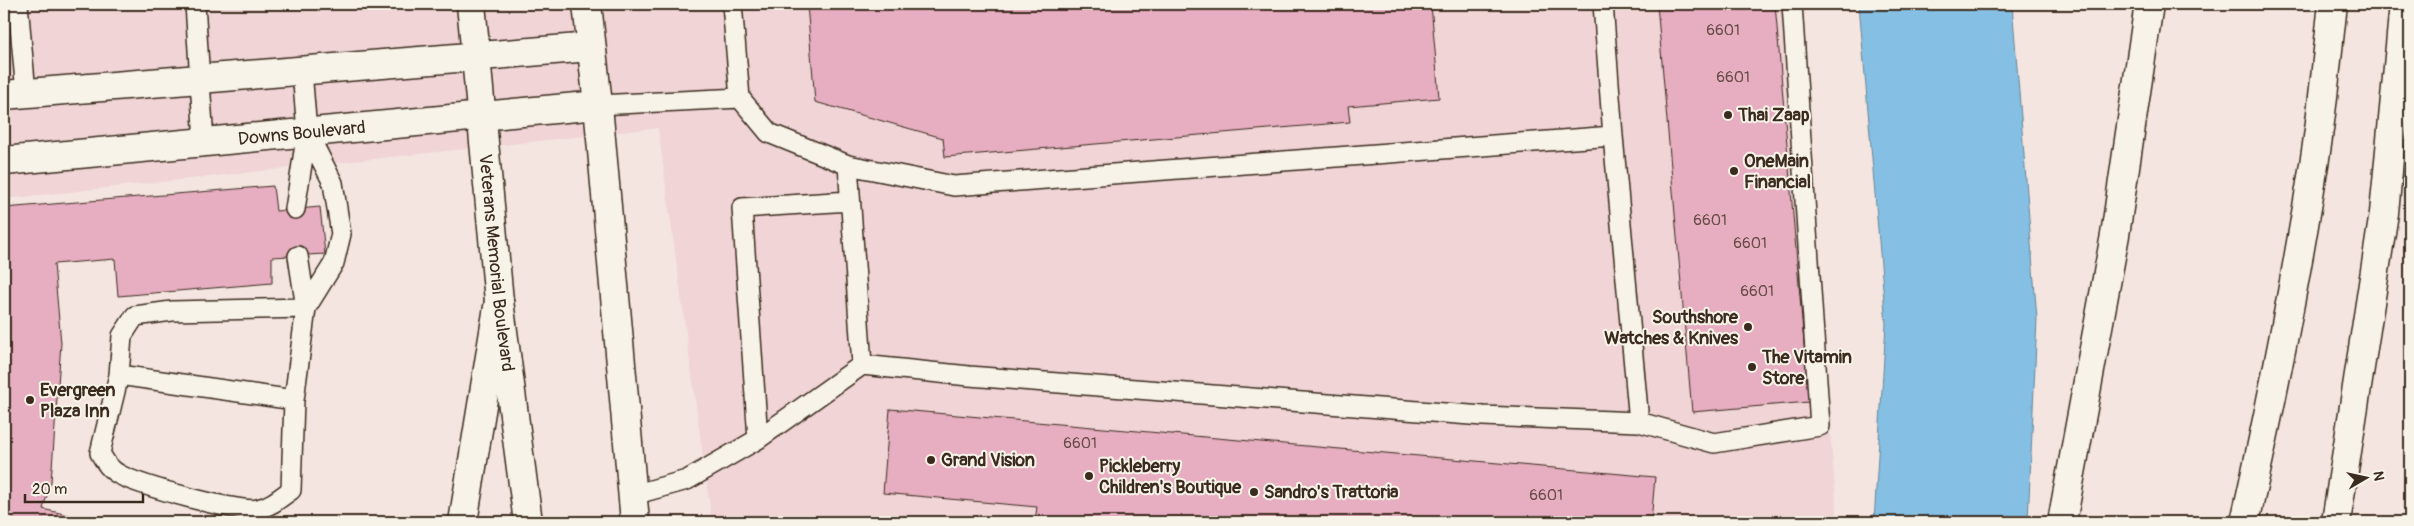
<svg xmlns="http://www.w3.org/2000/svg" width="2414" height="526" font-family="Pangolin,sans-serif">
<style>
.built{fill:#f0d4d6}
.water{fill:#85c0e4;stroke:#678495}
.building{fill:#e6aec0;stroke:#3b2a1e}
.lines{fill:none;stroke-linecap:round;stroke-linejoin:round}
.lane-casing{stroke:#3b2a1e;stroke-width:22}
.secondary-casing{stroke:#3b2a1e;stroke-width:31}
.primary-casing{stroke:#3b2a1e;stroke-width:31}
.highway-casing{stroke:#3b2a1e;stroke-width:31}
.lane{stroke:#f7f3e8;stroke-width:19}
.secondary{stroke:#f7f3e8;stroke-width:28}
.primary{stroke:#f7f3e8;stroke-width:28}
.highway{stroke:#f7f3e8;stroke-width:28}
.poi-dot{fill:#3b2a1e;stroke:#f7f3e8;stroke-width:2}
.labels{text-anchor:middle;stroke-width:4;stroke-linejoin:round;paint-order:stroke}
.number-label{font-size:15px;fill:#664b46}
.poi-label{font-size:18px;font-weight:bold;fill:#3b2a1e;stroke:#f7f3e8;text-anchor:start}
.street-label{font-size:18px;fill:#3b2a1e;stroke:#f7f3e8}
</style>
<rect width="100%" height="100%" fill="#f4e5e0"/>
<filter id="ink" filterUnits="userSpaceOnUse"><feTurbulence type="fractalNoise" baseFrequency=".02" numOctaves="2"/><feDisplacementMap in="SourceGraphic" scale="10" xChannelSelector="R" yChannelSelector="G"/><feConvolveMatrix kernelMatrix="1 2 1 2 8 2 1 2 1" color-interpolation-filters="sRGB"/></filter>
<g filter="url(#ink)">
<path class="built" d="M 4,4 L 1792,4 L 1838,522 L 712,522 L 658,128 L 4,199 Z"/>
<path class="water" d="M 1859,4 L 2012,4 L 2037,319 L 2028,522 L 1874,522 L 1886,324 Z"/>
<path class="building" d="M 807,4 L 1431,4 L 1439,98 L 1348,106 L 1350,122 L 945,157 L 943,138 L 815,102 Z
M 1657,4 L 1775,4 L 1809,402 L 1692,412 Z
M 273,186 L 276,211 L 320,207 L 325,254 L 272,257 L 272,283 L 118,296 L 115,259 L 54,264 L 61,343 L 51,482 L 43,509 L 97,522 L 4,522 L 4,208 Z
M 890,409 L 1655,477 L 1651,522 L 1035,522 L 1037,507 L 883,493 Z"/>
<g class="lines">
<defs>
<path id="lane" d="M 18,4 L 26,93
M 195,4 L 204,142
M 732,4 L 740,98 L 769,133 L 848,165 L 862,365 L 969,376 L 1483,416 L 1639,422 L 1714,443 L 1820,426 L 1792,4
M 1603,4 L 1613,136
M 598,105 L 740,98
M 848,165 L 954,186 L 1613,136 L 1639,422
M 295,209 L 307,132 L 302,71
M 306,308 L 334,263 L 341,234 L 333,183 L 307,132
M 119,375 L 122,336 L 135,316 L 172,311 L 306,308
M 294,400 L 119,375 L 100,453 C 105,462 110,470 120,475 C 140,485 239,514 258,509 C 271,506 280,498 291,490 L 294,400 L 306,308 L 298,256
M 758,439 L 742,208 L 850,201
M 633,495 L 687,480 L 758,439 L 862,365"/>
<g id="secondary">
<path d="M 4,95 L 591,47"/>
<path id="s1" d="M 4,161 L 598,105"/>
</g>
<g id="primary">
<path id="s2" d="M 471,4 L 499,301 L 528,522"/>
<path d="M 587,4 L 598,105 L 635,522"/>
</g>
<path id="highway" d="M 463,522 L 499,301
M 2062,522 L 2115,235 L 2149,4
M 2245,522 C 2272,401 2296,280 2315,158 C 2323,107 2327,55 2333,4
M 2336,522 L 2384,213 L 2404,4"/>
</defs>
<use href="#lane" class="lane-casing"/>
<use href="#secondary" class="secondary-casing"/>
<use href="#primary" class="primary-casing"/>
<use href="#highway" class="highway-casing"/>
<use href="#lane" class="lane"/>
<use href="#secondary" class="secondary"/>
<use href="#primary" class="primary"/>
<use href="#highway" class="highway"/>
</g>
</g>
<g class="poi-dot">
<circle cx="1728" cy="115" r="5"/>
<circle cx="1734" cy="171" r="5"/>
<circle cx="1748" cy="327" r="5"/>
<circle cx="1752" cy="367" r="5"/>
<circle cx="30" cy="400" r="5"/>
<circle cx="931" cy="460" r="5"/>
<circle cx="1089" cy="476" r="5"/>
<circle cx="1254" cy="492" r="5"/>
</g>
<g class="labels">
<g class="number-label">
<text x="1723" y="35">6601</text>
<text x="1733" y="82">6601</text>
<text x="1710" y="225">6601</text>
<text x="1750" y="248">6601</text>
<text x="1757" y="296">6601</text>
<text x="1080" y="448">6601</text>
<text x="1546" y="500">6601</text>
</g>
<g class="poi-label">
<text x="1738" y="121">Thai Zaap</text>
<text x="1744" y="167">OneMain<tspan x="1744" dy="21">Financial</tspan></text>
<text x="1738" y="323" text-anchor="end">Southshore<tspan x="1738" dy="21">Watches &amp; Knives</tspan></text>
<text x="1762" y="363">The Vitamin<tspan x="1762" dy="21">Store</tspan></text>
<text x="40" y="396">Evergreen<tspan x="40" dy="21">Plaza Inn</tspan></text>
<text x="941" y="466">Grand Vision</text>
<text x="1099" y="472">Pickleberry<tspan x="1099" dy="21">Children's Boutique</tspan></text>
<text x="1264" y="498">Sandro's Trattoria</text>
</g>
<g class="street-label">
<text dy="6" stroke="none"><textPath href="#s1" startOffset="299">Downs Boulevard</textPath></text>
<text dy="6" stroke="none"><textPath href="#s2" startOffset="260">Veterans Memorial Boulevard</textPath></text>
</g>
</g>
<rect width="2414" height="526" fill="none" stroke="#f7f3e8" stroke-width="20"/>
<rect x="10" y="10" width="2394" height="506" fill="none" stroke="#3b2a1e" stroke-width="2" filter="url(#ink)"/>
<g transform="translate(2366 478) rotate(81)" stroke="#f7f3e8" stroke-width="4" paint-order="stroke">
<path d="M0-4L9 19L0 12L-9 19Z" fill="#3b2a1e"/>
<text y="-8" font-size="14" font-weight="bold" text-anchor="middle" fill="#3b2a1e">N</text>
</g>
<path d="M25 494v8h118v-8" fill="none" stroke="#3b2a1e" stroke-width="2.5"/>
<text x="32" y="494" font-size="15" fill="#3b2a1e" stroke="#f7f3e8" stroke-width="4" paint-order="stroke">20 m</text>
</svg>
